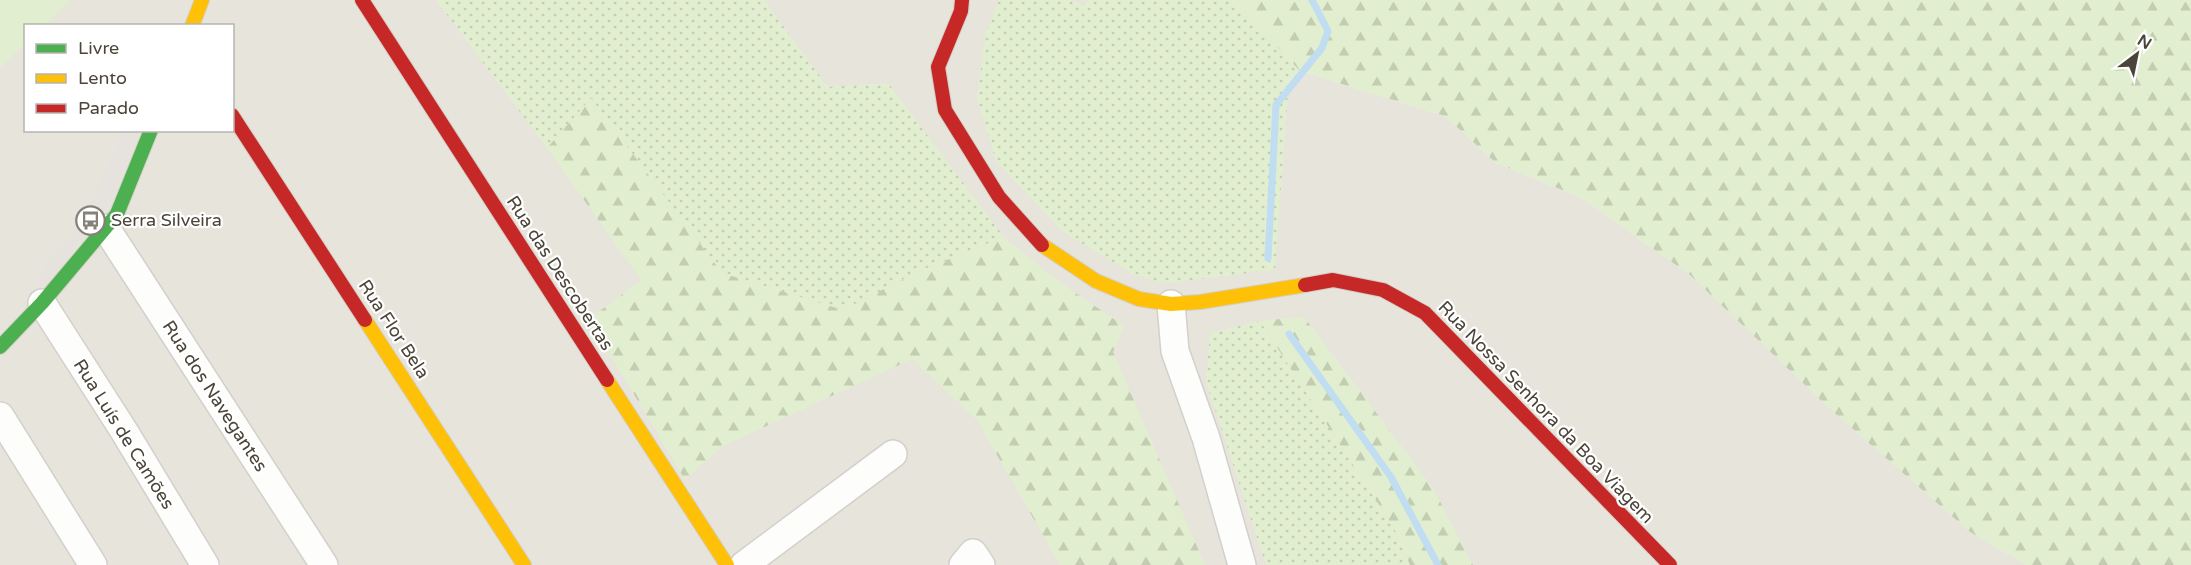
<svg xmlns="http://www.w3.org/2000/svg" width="2191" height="565" font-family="'Varela Round',sans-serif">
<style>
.residential{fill:#e7e4dc;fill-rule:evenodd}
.grass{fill:url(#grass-dots)}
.forest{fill:url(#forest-firs)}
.pitch{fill:#e1eecf}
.parking{fill:#e6e3df}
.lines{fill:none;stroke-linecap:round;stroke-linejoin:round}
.stream{stroke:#c0ddf1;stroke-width:7}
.street-casing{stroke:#d2d0cb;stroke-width:30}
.fast-casing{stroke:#d3cfc5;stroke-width:16}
.slow-casing{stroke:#d3cfc5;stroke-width:16}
.jam-casing{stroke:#d3cfc5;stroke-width:16}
.street{stroke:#fdfdfc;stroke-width:27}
.fast{stroke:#4caf50;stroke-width:14}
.slow{stroke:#ffc107;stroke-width:14}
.jam{stroke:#c62828;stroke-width:14}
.labels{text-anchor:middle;stroke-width:4.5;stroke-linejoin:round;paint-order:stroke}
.poi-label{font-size:18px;fill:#4b4439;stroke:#fff;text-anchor:start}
.street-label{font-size:18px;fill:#4b4439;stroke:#fff}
</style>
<defs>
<pattern id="grass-dots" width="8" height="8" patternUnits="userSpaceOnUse" patternTransform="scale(1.5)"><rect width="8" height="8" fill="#e1eecf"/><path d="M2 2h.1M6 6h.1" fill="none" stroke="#c3cdb2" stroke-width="1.8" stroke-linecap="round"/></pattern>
<pattern id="forest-firs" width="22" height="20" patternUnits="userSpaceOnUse" patternTransform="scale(1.5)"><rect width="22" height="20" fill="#e1eecf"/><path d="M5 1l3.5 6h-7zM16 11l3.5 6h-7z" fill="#c3cdb2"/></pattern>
</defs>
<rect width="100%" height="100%" fill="#f4f2ee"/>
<path class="residential" d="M 0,0 L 1233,0 L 1300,71 L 1445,116 L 1496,163 L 1582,198 L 1690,275 L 1970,532 L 2027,565 L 0,565 ZM 26,26 L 232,26 L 232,130 L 26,130 Z"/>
<path class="grass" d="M 436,0 L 764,0 L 828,87 L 888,83 L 1004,237 L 917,272 L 843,310 L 722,273 L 591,99 L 547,148 Z
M 999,0 L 1069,0 L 1083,4 L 1090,0 L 1233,0 L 1300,71 L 1288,90 L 1275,270 L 1165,283 L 1136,276 L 1062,231 L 996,161 L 977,99 L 986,32 Z
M 1260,321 L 1394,528 L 1410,565 L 1266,565 L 1206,382 L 1210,333 Z"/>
<path class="forest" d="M 1233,0 L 2191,0 L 2191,565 L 2027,565 L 1970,532 L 1828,407 L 1690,275 L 1582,198 L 1496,163 L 1445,116 L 1300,71 Z
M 591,98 L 722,273 L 843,310 L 917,272 L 1004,237 L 1058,281 L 1124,326 L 1113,352 L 1205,565 L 1060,565 L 977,420 L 912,359 L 721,447 L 685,480 L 589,319 L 641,280 L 547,148 Z
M 1304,317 L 1433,488 L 1473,565 L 1410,565 L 1394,528 L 1260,321 Z"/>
<path class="pitch" d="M 0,0 L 71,0 L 45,25 L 26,26 L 25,44 L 0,68 Z"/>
<path class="parking" d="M 122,131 L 140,131 L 116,194 L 43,289 L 35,280 L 86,217 Z"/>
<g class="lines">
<path class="stream" d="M 1268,258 L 1276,105 L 1322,48 L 1328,31 L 1312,0
M 1289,334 L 1391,477 L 1438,565"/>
<defs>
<path id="street" d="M 106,228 L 324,565
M 42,303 L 124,431 L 205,565
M 1171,304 L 1175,351 L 1206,438 L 1242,565
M 0,416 L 93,565
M 744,565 L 893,454
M 963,565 L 973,553 L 981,565"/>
<path id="fast" d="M 0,347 L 42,303 L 117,214 L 151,130"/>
<path id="slow" d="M 192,26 L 202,0
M 1042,245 L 1096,281 L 1139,299 L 1171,304 L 1200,302 L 1305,285
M 365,320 L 524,565
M 607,380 L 727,565"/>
<path id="jam" d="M 362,0 L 607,380
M 962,0 L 961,11 L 938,67 L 945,110 L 999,197 L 1042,245
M 232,115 L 365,320
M 1305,285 L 1333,280 L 1383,290 L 1425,313 L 1670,565"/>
</defs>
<use href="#street" class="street-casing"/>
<use href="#fast" class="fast-casing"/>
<use href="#slow" class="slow-casing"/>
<use href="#jam" class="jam-casing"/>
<use href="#street" class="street"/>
<use href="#fast" class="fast"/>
<use href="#slow" class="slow"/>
<use href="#jam" class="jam"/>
</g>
<defs>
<symbol id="bus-ring" viewBox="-11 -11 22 22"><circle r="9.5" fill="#fff" stroke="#868178" stroke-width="1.5"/><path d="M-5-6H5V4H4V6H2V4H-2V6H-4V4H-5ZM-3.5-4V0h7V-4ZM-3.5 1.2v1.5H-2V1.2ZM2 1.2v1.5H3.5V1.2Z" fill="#868178"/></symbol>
</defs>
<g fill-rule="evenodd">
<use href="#bus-ring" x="74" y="204" width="33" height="33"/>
</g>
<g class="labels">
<g class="poi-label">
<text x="111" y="226">Serra Silveira</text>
</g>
<g class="street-label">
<text transform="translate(560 273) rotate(57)" y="6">Rua das Descobertas</text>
<text transform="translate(394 329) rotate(57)" y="6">Rua Flor Bela</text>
<text transform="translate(215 396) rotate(57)" y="6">Rua dos Navegantes</text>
<text transform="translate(1546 412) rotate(46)" y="6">Rua Nossa Senhora da Boa Viagem</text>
<text transform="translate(124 434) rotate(58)" y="6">Rua Luís de Camões</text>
</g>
</g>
<rect x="24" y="24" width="210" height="108" fill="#ffffff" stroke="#b7b4b0" stroke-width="1.5"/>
<rect x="36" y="44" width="30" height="9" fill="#4caf50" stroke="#b7b4b0" stroke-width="1.5"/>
<text x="78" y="54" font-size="18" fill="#4b4439">Livre</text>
<rect x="36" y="74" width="30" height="9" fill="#ffc107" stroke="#b7b4b0" stroke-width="1.5"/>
<text x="78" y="84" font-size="18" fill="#4b4439">Lento</text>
<rect x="36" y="104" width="30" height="9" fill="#c62828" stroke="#b7b4b0" stroke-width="1.5"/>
<text x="78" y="114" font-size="18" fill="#4b4439">Parado</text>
<g transform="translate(2137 54) rotate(32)" stroke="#ffffff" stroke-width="4.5" paint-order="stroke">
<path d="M0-4.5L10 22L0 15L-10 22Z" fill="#4b4439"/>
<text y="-9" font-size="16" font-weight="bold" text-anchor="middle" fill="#4b4439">N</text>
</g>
</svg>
